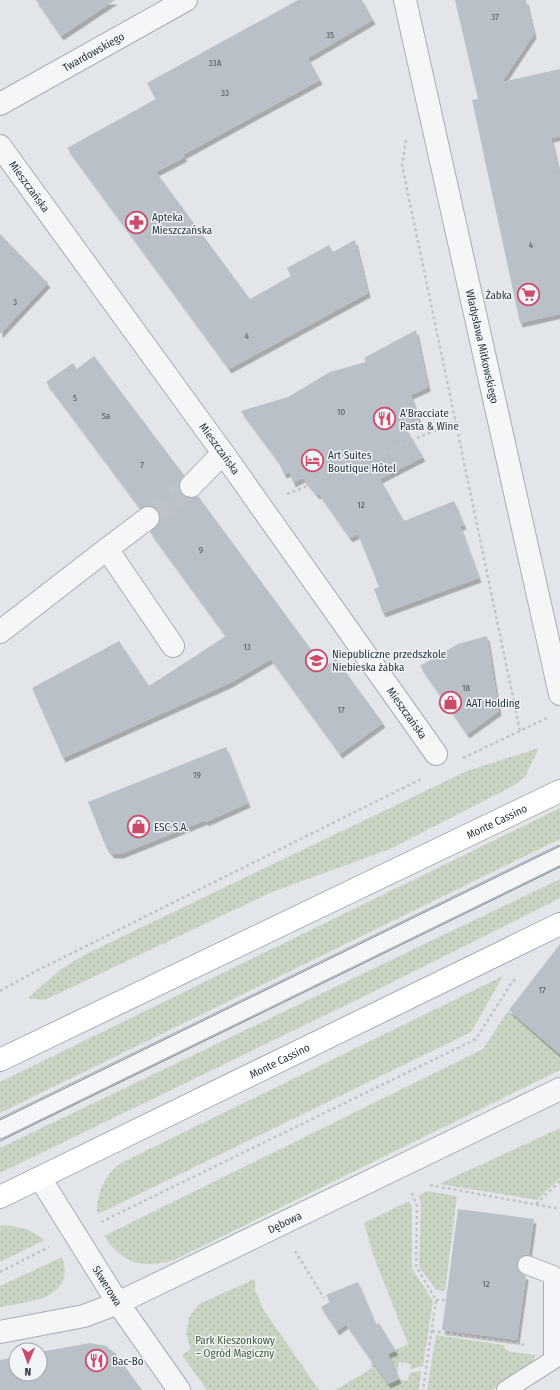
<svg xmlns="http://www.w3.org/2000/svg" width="560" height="1390" font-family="'Fira Sans Condensed',sans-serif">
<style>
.grass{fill:url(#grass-dots)}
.building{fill:#b9c0c7;filter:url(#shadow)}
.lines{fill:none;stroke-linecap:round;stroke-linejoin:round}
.street-tunnel{stroke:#bdc3c8;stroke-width:22;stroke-dasharray:22 11;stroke-linecap:butt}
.lane-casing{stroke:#a7adb4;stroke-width:20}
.street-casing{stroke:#a7adb4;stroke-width:24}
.secondary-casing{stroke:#a7adb4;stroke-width:24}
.path{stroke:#c0c4c9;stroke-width:2.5;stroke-dasharray:3 3;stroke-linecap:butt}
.lane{stroke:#f5f6f8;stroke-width:18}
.street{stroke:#f5f6f8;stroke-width:22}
.secondary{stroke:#fff;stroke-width:22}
.tram{stroke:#7c8794;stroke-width:1}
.labels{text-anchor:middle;stroke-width:3;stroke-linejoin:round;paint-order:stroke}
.number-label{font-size:9px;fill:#4e5863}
.street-label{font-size:11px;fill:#2a3542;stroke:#f2f5f7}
.poi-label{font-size:11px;fill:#2a3542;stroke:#f2f5f7;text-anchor:start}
.park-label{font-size:11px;fill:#425d38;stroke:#f2f5f7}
</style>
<defs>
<pattern id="grass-dots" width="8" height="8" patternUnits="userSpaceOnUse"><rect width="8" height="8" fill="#c9d4c3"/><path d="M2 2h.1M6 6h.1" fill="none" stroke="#adb7a9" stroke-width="1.8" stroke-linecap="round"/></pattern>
<filter id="shadow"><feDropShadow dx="2.5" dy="4.5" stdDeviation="0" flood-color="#0004"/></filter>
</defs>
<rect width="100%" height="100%" fill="#e2e6ea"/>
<path class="grass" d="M 539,748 L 525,777 L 513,786 L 390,849 L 272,892 L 49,998 L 42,1000 L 28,998 L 61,969 L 84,955 L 467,771 Z
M 560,808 L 560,839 L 0,1113 L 0,1082 Z
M 560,879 L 560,898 L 375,991 L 0,1173 L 0,1148 Z
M 503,976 L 471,1032 L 98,1214 L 97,1211 C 97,1192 106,1172 123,1162 Z
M 508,1011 L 550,1045 L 560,1033 L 560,1070 L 174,1260 C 143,1269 122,1264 104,1236 L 483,1049 Z
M 560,1128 L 560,1178 L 537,1200 L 439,1184 Z
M 427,1191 L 457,1196 L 445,1291 L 436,1290 L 419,1266 L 421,1202 L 418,1196 Z
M 409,1201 L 412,1207 L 412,1268 L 433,1301 L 423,1366 L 410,1369 L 411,1364 L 399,1362 L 396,1378 L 407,1381 L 410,1373 L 421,1371 L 419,1390 L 335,1390 L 371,1369 L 372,1361 L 408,1344 L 374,1257 L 364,1223 Z
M 6,1225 L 27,1229 L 45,1240 L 0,1262 L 0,1226 Z
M 62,1257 C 77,1299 28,1302 0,1307 L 0,1286 Z
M 255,1279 L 255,1289 L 263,1309 L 319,1390 L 207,1390 L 182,1355 L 191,1349 L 186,1335 L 189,1317 L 199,1304 Z
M 436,1335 L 504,1345 L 505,1349 L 511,1352 L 536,1355 L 528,1368 L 492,1390 L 427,1390 Z"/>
<path class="building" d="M 36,0 L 115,0 L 61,36 Z
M 298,0 L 362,0 L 373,20 L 308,58 L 320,80 L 183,155 L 185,157 L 156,172 L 250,299 L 291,276 L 287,268 L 329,245 L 333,252 L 355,240 L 368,293 L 229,369 L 67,148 L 156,99 L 147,83 Z
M 455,0 L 526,0 L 534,34 L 502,82 L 560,69 L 560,136 L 551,138 L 560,177 L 560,314 L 520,323 L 472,100 L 478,99 Z
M 0,234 L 48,283 L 0,334 Z
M 416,330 L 428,387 L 411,395 L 419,420 L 405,427 L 423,457 L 380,479 L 404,521 L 454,501 L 464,525 L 460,526 L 479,578 L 383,613 L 374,589 L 379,587 L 358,534 L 350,538 L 319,494 L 317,495 L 303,478 L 293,483 L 290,472 L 284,474 L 278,461 L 241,411 L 288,397 L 330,372 L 366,362 L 364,358 Z
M 94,356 L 184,475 L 179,483 L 179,490 L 182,495 L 188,498 L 198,496 L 324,667 L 336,659 L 383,723 L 340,754 L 271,659 L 230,683 L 63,758 L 32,688 L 119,641 L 149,686 L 226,636 L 150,532 L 160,522 L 160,516 L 158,511 L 153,507 L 147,506 L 140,508 L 46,382 L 73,363 L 77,369 Z
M 487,636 L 499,711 L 467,734 L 420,666 L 458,644 Z
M 226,747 L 248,803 L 206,822 L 206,820 L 121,854 L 112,854 L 106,847 L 88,802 Z
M 560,944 L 560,1055 L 509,1010 Z
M 458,1209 L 534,1219 L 529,1255 L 521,1257 L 517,1262 L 519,1271 L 526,1276 L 517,1340 L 442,1330 Z
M 358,1282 L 376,1325 L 379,1323 L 396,1351 L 388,1354 L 399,1379 L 388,1384 L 346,1324 L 337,1331 L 321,1307 L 330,1302 L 326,1295 Z
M 90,1343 L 106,1346 L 115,1353 L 142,1390 L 0,1390 L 0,1360 L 16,1357 L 16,1374 L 40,1374 L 40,1352 Z"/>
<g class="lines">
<path class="street-tunnel" d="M 148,518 L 191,486"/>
<defs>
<path id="lane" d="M 0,1129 L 560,855
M 506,1390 L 553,1360 L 553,1275 L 527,1265"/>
<g id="street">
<path id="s1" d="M 405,0 L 560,694"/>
<path id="s2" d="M 0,104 L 186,0"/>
<path id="s3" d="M 0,146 L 223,453 L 436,754"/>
<path d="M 191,486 L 223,453"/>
<path d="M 107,549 L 148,518"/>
<path d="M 0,632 L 107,549 L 173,646"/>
<path id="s4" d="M 40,1178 L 118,1303 L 179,1390"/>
<path id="s5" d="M 0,1332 L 84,1316 L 118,1303 L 560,1089"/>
</g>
<g id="secondary">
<path id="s6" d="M 0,1060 L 560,791"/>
<path id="s7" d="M 0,1197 L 560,924"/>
</g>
</defs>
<use href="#lane" class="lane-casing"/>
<use href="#street" class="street-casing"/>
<use href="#secondary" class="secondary-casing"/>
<path class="path" d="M 406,140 L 402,165 L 520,731
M 384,453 L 456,421
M 287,494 L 314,483
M 463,758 L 547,718
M 0,991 L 40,969 L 423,778
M 430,1185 L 560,1209
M 412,1193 L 417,1206 L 416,1266 L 436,1300 L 423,1390
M 536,1204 L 560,1181
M 101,1222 L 476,1039 L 512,982 L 517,978
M 295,1251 L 324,1298
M 0,1272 L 49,1247
M 436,1300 L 446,1300
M 432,1331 L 526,1345"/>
<use href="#lane" class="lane"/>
<use href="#street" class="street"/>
<use href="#secondary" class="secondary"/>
<path class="tram" d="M 0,1120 L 560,846
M 0,1141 L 560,867"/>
</g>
<defs>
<symbol id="pharmacy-ring" viewBox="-11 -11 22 22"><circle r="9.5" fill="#f2f5f7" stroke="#cc4a6a" stroke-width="1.5"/><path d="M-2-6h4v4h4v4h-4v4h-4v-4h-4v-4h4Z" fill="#cc4a6a"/></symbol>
<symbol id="supermarket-ring" viewBox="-11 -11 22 22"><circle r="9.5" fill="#f2f5f7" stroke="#cc4a6a" stroke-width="1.5"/><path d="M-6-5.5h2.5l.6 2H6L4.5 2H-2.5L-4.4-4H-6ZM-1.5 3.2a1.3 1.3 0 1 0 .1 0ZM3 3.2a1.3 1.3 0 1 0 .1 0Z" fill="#cc4a6a"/></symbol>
<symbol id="restaurant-ring" viewBox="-11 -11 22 22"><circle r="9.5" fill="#f2f5f7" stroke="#cc4a6a" stroke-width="1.5"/><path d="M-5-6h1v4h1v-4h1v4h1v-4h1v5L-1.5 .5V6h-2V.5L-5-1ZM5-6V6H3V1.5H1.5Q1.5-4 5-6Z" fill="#cc4a6a"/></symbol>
<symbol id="hotel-ring" viewBox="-11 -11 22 22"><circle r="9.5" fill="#f2f5f7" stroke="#cc4a6a" stroke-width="1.5"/><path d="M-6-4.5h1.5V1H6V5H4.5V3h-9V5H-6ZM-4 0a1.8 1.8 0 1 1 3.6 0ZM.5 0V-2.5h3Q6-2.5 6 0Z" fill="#cc4a6a"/></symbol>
<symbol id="school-ring" viewBox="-11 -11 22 22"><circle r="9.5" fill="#f2f5f7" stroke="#cc4a6a" stroke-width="1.5"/><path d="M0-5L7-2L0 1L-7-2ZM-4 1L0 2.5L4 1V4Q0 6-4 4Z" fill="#cc4a6a"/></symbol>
<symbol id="shop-ring" viewBox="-11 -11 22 22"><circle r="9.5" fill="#f2f5f7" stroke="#cc4a6a" stroke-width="1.5"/><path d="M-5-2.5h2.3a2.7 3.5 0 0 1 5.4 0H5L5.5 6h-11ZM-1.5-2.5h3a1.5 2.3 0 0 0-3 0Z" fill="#cc4a6a"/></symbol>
</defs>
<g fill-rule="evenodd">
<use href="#pharmacy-ring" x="124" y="210" width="25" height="25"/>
<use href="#supermarket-ring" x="516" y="282" width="25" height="25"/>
<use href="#restaurant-ring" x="372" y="406" width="25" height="25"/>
<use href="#hotel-ring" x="300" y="448" width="25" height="25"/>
<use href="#school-ring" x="304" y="648" width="25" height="25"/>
<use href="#shop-ring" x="438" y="690" width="25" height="25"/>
<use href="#shop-ring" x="126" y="814" width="25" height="25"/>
<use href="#restaurant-ring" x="84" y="1348" width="25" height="25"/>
</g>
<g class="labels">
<g class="number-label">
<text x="495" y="20">37</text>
<text x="330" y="38">35</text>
<text x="215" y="66">33A</text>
<text x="225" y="96">33</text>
<text x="531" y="248">4</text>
<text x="15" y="305">3</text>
<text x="247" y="339">4</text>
<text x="75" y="401">5</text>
<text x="341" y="415">10</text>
<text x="106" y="419">5a</text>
<text x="142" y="468">7</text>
<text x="361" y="508">12</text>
<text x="201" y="553">9</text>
<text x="247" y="650">13</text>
<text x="466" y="691">18</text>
<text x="341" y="713">17</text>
<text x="197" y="778">19</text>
<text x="542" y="993">17</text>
<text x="486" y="1287">12</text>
</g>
<g class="street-label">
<text dy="4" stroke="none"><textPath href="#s2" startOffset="107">Twardowskiego</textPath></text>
<text dy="4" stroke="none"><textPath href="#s3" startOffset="50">Mieszczańska</textPath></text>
<text dy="4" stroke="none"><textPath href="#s1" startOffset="355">Władysława Mitkowskiego</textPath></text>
<text dy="4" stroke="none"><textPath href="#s3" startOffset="374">Mieszczańska</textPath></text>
<text dy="4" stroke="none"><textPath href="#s3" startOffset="698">Mieszczańska</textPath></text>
<text dy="4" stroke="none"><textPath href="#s6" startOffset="551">Monte Cassino</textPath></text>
<text dy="4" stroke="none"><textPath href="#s7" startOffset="311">Monte Cassino</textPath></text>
<text dy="4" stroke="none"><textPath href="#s5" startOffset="307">Dębowa</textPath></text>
<text dy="4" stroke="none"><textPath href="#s4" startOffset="127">Skwerowa</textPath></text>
</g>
<g class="poi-label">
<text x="152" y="221">Apteka<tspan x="152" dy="13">Mieszczańska</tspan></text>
<text x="512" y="299" text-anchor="end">Żabka</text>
<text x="400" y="417">A'Bracciate<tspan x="400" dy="13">Pasta &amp; Wine</tspan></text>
<text x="328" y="459">Art Suites<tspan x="328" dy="13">Boutique Hôtel</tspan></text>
<text x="332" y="658">Niepubliczne przedszkole<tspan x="332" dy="13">Niebieska żabka</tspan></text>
<text x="466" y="707">AAT Holding</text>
<text x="154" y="831">ESC S.A.</text>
<text x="112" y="1365">Bac-Bo</text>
</g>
<g class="park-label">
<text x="235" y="1344">Park Kieszonkowy<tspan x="235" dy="13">– Ogród Magiczny</tspan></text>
</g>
</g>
<g transform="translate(28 1362) rotate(181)"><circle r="19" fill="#f2f5f7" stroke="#a2a8af"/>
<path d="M0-3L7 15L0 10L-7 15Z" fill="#cc4a6a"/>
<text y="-6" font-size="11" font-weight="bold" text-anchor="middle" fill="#2a3542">N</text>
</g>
</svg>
